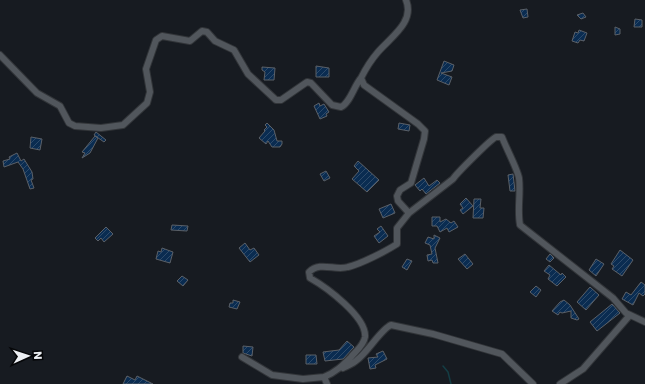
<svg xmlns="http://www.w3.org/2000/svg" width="645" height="384" font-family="Poppins,sans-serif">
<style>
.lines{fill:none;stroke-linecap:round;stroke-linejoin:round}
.stream{stroke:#143d44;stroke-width:1.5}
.building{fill:url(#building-hatch);stroke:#5b6067}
.street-casing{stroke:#323539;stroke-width:8}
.street{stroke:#51565c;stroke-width:6}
</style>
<defs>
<pattern id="building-hatch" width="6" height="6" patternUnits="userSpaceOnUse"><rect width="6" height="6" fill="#0a2c51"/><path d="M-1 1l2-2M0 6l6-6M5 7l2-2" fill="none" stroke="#2e4b6a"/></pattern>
</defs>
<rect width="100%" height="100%" fill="#171b21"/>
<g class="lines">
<path class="stream" d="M 443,366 L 448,372 L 451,384"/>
</g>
<path class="building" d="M 527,9 L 528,17 L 523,18 L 520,10 Z
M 583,13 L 586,17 L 581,19 L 577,15 Z
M 635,19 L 642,20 L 642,27 L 634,27 Z
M 615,27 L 620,29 L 620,34 L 615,35 Z
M 579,30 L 587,33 L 584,41 L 580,40 L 578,43 L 572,41 L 575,32 L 578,33 Z
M 444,61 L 454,65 L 452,71 L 441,73 L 452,77 L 449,85 L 437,80 Z
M 316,66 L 329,68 L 329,77 L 316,77 Z
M 262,67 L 275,68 L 274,80 L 264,80 L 265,72 L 262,70 Z
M 319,103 L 320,106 L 324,104 L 329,112 L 326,114 L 327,116 L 320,119 L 314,106 Z
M 267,123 L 274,130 L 277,141 L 282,141 L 282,144 L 280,147 L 272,147 L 268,141 L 266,144 L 259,138 L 265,131 L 264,130 L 267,127 L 265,125 Z
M 399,123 L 410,125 L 409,131 L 398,129 Z
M 96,132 L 106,140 L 104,142 L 94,135 Z
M 95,136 L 98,138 L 90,153 L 82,158 L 85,153 L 82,152 Z
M 31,137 L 42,139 L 40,150 L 30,148 Z
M 17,153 L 21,161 L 24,159 L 32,172 L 33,179 L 31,180 L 34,188 L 30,189 L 23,169 L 18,162 L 4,167 L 3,161 L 10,159 L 9,157 Z
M 358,161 L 379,180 L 367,192 L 352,179 L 359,171 L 354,166 Z
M 326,171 L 330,178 L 324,181 L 320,174 Z
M 513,174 L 515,191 L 510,191 L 508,175 Z
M 424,178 L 429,186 L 437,180 L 440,183 L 426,194 L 422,189 L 420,191 L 415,185 Z
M 466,198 L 473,206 L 463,214 L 460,210 L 463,208 L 460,204 Z
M 474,199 L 481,199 L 480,208 L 484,208 L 483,218 L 473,218 Z
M 391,204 L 395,213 L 383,218 L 379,209 Z
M 432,217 L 440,217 L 440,222 L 446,219 L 451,223 L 454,221 L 458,227 L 449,232 L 447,228 L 440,232 L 437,226 L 432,226 Z
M 172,225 L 188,226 L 187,231 L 171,230 Z
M 381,226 L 388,236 L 379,243 L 374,236 L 380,232 L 377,229 Z
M 106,227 L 113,234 L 104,242 L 101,238 L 98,241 L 95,238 Z
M 434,235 L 440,238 L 435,248 L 438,263 L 433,263 L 432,260 L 428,261 L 427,255 L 432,254 L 430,245 L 425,243 L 428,237 L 434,239 Z
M 245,243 L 250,250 L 254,248 L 259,255 L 250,262 L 239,248 Z
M 162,248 L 173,252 L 170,263 L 156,259 L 158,251 L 161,252 Z
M 620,250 L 633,260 L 622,276 L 612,269 L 614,266 L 611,264 Z
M 465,254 L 473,264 L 467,269 L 458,259 Z
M 550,254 L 554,258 L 550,262 L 546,259 Z
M 407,259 L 412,261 L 407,270 L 402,267 Z
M 596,259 L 604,264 L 596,276 L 589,270 Z
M 549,265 L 561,275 L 562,273 L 566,277 L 557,286 L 548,279 L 550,275 L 544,271 Z
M 182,276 L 188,280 L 183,286 L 177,281 Z
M 641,282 L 645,285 L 645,294 L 643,296 L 639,293 L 633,305 L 622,299 L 626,292 L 631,295 Z
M 536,286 L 541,290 L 536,297 L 530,292 Z
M 590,287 L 599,295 L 586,310 L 577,302 Z
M 233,300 L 240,302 L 237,309 L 229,307 L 230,303 L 233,303 Z
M 564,300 L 570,305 L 579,319 L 577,320 L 571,318 L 571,311 L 562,313 L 560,312 L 558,315 L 552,311 L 560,302 Z
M 612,304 L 620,313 L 597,331 L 590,322 Z
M 347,341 L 354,347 L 343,359 L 325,361 L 323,352 L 339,350 Z
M 243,346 L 253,347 L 252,356 L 243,353 Z
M 383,351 L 387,359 L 375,365 L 376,368 L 370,369 L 368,358 L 378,357 L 376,354 Z
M 306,355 L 316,355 L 317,364 L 306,364 Z
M 127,376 L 135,380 L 137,376 L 153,384 L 123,384 Z"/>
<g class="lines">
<defs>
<path id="street" d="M 406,0 C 415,22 391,37 378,52 C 371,60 366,68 361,78 L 364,85 L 418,124 L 425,131 L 424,139 L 411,183 L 400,190 L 397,196 L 398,201 L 409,213
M 0,55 L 37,93 L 60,106 L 69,123 L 75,126 L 101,128 L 123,125 L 147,103 L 150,92 L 146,69 L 156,40 L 162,36 L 190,41 L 202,31 L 207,32 L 215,41 L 234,50 L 248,74 L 276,100 L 281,100 L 307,82 L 311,83 L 332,105 L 341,107 C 350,103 354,86 361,78
M 242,357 L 272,375 L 303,379 L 324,377
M 343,368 C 347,366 353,364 357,360 C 368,352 381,329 391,325 L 433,334 L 502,354 L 533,384
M 327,384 L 324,377 C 336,372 342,366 351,357 C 356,351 364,345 365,337 C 367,317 326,287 310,278 L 309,272 C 320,261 335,271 348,267 C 361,264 386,251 397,244 L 397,228 L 409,213 L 453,179 C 456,174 491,139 496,137 C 498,137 500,137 502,137 C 506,148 517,168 519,178 C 521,194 517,209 520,225 L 613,298 L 626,313 L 645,322
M 560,384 L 583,369 L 630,315"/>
</defs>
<use href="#street" class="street-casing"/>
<use href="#street" class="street"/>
</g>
<g transform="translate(28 356) rotate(87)" stroke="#050608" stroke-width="3" paint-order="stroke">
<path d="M0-3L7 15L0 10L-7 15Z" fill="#eceff3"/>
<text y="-6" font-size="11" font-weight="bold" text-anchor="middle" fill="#eceff3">N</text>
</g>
</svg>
